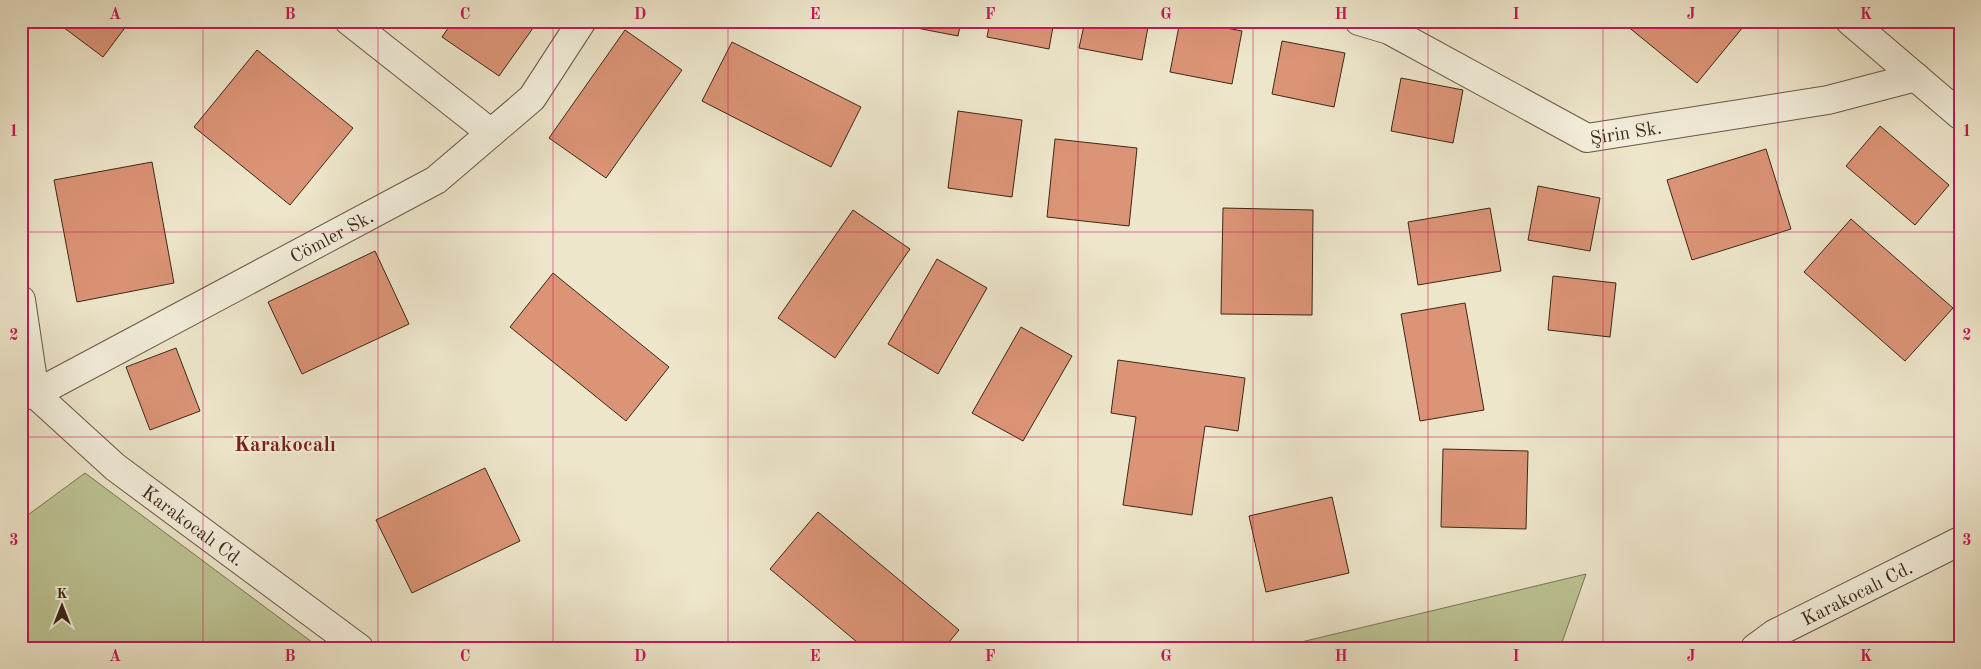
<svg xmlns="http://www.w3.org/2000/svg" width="1981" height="669" font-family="'Old Standard TT',serif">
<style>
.green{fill:#bdc494;stroke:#7c7656}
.building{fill:#db9476;stroke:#3c2818}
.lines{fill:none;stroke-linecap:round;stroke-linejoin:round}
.minor-casing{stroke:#685845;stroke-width:30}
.minor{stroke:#f4efdd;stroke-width:28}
.grid{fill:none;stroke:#c2185b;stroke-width:1;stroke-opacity:0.55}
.labels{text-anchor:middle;stroke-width:4;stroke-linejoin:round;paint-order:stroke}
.street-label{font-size:19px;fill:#3c2818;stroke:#f4efdd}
.quarter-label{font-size:21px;font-weight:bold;fill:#7a1f14;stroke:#f4efdd}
.neatline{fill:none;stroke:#c2185b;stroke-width:2}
.grid-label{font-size:16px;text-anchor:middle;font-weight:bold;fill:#c2185b}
</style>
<rect width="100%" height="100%" fill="#eee6cb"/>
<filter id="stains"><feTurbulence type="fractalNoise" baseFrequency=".004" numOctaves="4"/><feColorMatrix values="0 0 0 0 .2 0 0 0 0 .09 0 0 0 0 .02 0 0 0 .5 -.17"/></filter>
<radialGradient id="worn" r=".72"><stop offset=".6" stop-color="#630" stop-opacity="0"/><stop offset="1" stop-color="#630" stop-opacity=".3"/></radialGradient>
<path class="green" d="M 85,473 L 320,648 L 21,648 L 21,520 Z
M 1586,574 L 1560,648 L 1276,648 Z"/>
<path class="building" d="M 55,21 L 130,21 L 103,57 Z
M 453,21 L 538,21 L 499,76 L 442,37 Z
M 897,21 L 961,21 L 958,36 L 896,24 Z
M 990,21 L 1054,21 L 1049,49 L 987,37 Z
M 1085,21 L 1149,21 L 1142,60 L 1079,48 Z
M 1180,21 L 1190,21 L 1242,31 L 1232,84 L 1170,72 Z
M 1621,21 L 1748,21 L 1697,83 Z
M 625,30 L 682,70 L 606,178 L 549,138 Z
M 1282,41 L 1345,53 L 1334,107 L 1272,94 Z
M 732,42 L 861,107 L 831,167 L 702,101 Z
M 257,50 L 353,128 L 290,205 L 194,127 Z
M 1401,78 L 1463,90 L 1453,143 L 1391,131 Z
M 958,111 L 1022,120 L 1012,197 L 948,188 Z
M 1880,126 L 1949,185 L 1915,225 L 1846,166 Z
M 1055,139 L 1137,148 L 1129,226 L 1047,217 Z
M 1766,149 L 1791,229 L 1692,260 L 1667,180 Z
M 152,162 L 174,283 L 77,302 L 54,180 Z
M 1538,186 L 1600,198 L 1590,251 L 1528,240 Z
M 1223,208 L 1313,210 L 1312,315 L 1221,314 Z
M 1490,208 L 1501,271 L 1418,285 L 1408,222 Z
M 853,210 L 910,249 L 835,358 L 778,318 Z
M 1851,219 L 1953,308 L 1905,361 L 1804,272 Z
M 375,251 L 409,324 L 302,374 L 268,302 Z
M 937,259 L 987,288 L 938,374 L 888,344 Z
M 553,273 L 669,367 L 626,421 L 510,327 Z
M 1553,276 L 1616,283 L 1610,337 L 1548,330 Z
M 1465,303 L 1484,410 L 1420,421 L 1401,314 Z
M 1021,327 L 1072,356 L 1023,441 L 972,413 Z
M 176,348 L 200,411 L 150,430 L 126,367 Z
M 1118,360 L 1245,378 L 1238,431 L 1205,426 L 1192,515 L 1123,505 L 1136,417 L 1111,413 Z
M 1443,449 L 1528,451 L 1526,529 L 1441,527 Z
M 485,468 L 520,541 L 412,593 L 376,520 Z
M 1332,497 L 1349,573 L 1266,592 L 1249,516 Z
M 818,512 L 959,630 L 944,648 L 864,648 L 770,569 Z"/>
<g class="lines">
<defs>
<g id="minor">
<path d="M 349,21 L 491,133"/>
<path id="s1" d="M 1359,21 L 1389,30 L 1587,138 L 1828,100 L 1916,77"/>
<path d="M 1850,21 L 1960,115"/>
<path d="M 21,300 L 35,394"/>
<path id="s2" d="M 35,394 L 115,467 L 359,648"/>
<path id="s3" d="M 21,396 L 35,394 L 436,180 L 532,98 L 582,21"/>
<path id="s4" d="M 1755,648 L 1774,634 L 1960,541"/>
</g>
</defs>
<use href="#minor" class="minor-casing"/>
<use href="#minor" class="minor"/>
</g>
<path class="grid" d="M 203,21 L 203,648M 378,21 L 378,648M 553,21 L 553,648M 728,21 L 728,648M 903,21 L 903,648M 1078,21 L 1078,648M 1253,21 L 1253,648M 1428,21 L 1428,648M 1603,21 L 1603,648M 1778,21 L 1778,648M 21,232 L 1960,232M 21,437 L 1960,437"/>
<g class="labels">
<g class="street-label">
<text dy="7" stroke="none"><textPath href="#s1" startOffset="296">Şirin Sk.</textPath></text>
<text dy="7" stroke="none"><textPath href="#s3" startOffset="350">Cömler Sk.</textPath></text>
<text dy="7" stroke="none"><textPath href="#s2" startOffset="206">Karakocalı Cd.</textPath></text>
<text dy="7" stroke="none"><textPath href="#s4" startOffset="116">Karakocalı Cd.</textPath></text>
</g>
<g class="quarter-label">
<text x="285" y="451">Karakocalı</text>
</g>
</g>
<rect width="1981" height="669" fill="none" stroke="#eee6cb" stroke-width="55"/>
<g transform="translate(62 606)" stroke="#f4efdd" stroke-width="4" paint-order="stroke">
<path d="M0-4L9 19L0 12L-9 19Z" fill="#3c2818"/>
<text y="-8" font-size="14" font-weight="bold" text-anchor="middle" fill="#3c2818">K</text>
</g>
<rect x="28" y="28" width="1926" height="614" class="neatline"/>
<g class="grid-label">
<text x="115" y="19">A</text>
<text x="290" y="19">B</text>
<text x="465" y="19">C</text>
<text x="640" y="19">D</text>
<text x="815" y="19">E</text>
<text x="990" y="19">F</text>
<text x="1166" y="19">G</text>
<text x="1341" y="19">H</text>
<text x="1516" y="19">I</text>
<text x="1691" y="19">J</text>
<text x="1866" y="19">K</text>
<text x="14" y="136">1</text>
<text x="1967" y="136">1</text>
<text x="14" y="340">2</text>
<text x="1967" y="340">2</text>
<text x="14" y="545">3</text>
<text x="1967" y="545">3</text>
<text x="115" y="661">A</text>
<text x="290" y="661">B</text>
<text x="465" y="661">C</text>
<text x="640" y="661">D</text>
<text x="815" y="661">E</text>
<text x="990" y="661">F</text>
<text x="1166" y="661">G</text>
<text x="1341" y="661">H</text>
<text x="1516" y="661">I</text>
<text x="1691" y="661">J</text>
<text x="1866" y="661">K</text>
</g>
<rect width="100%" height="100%" filter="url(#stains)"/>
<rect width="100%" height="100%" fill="url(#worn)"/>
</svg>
